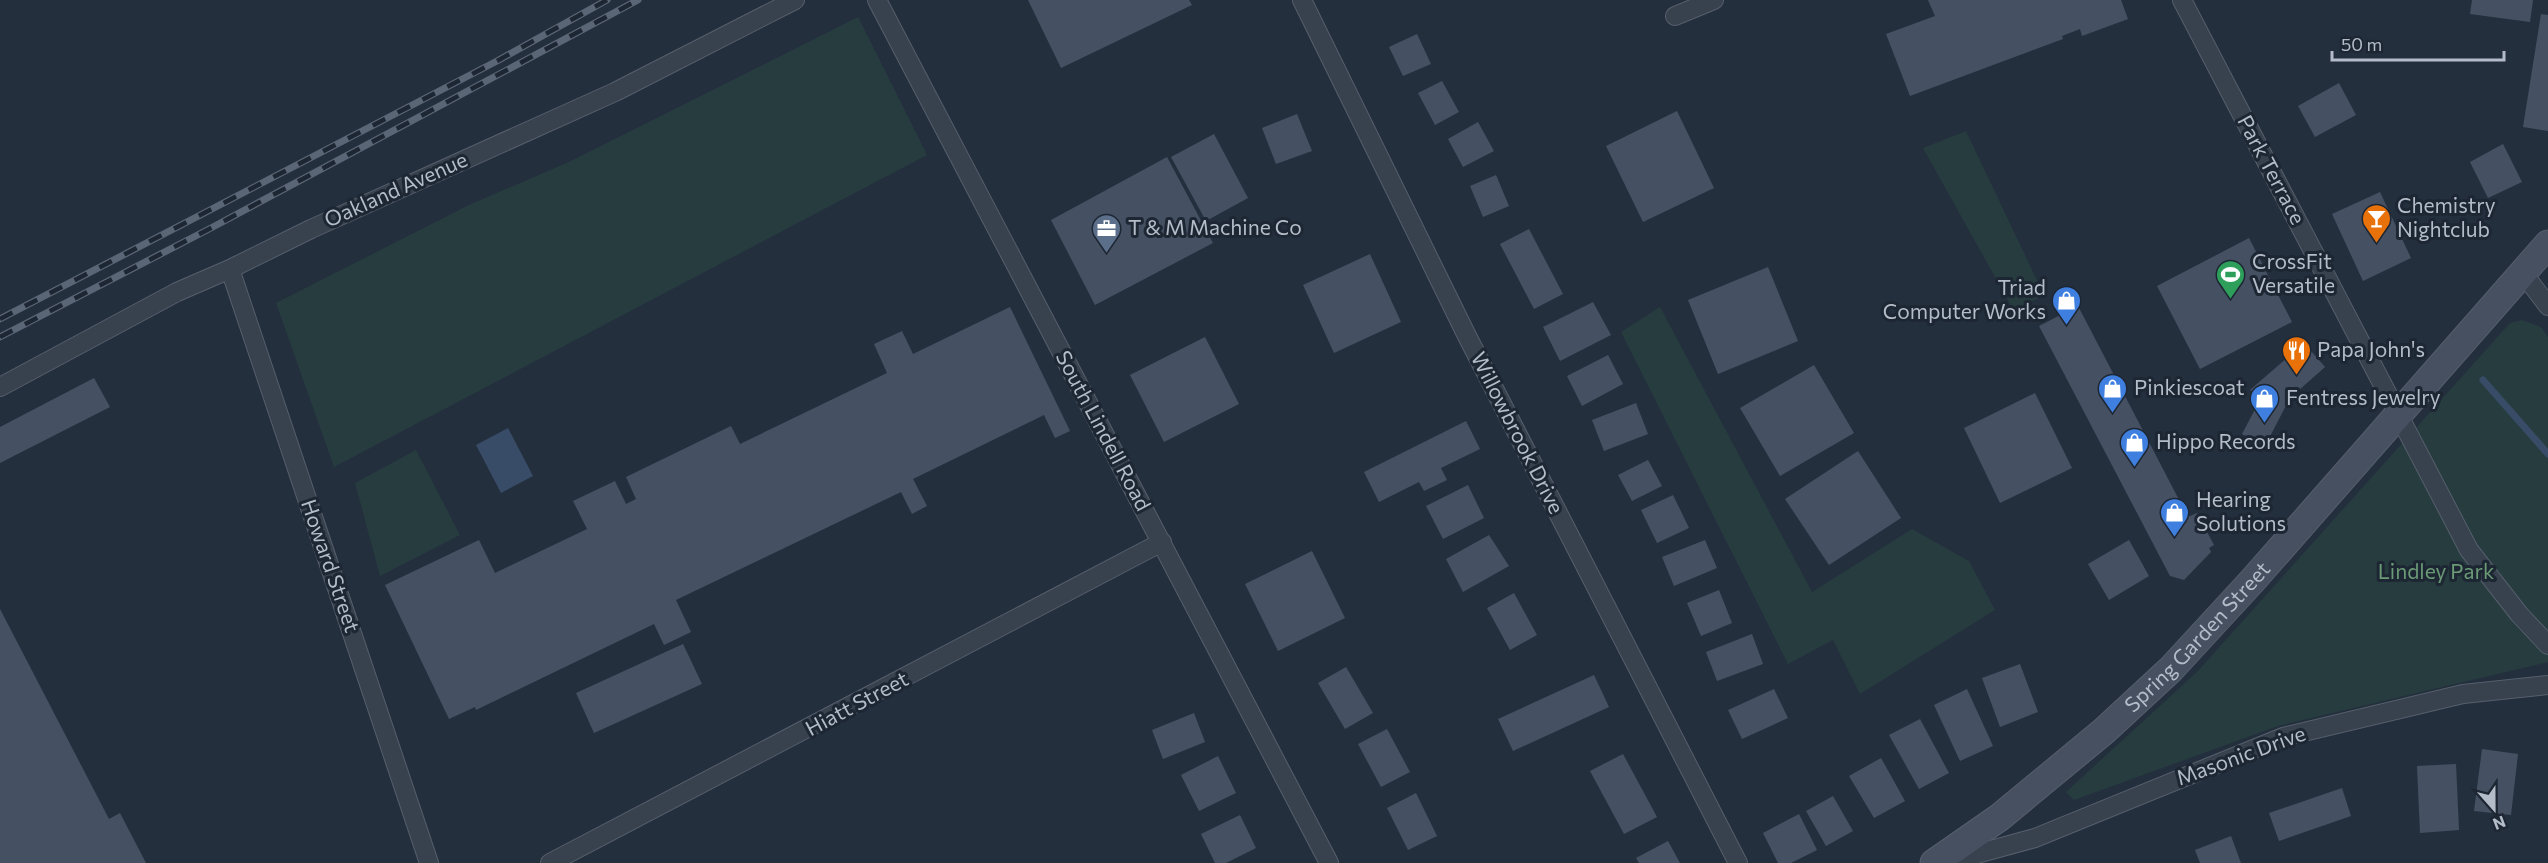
<svg xmlns="http://www.w3.org/2000/svg" width="2548" height="863" font-family="Commissioner,sans-serif">
<style>
.green{fill:#263c3f}
.water{fill:#394c67}
.lines{fill:none;stroke-linecap:round;stroke-linejoin:round}
.stream{stroke:#394c67;stroke-width:7}
.building{fill:#455162}
.minor-casing{stroke:#565f6c;stroke-width:20}
.secondary-casing{stroke:#565f6c;stroke-width:29}
.minor{stroke:#38414e;stroke-width:18}
.secondary{stroke:#465061;stroke-width:27}
.rail-casing{stroke:#5a6575;stroke-width:7}
.rail{stroke:#1d2633;stroke-width:4.5;stroke-dasharray:14;stroke-linecap:butt}
.labels{text-anchor:middle;stroke-width:6;stroke-linejoin:round;paint-order:stroke}
.street-label{font-size:21px;fill:#b4bcc9;stroke:#1d2633}
.poi-label{font-size:21px;fill:#b4bcc9;stroke:#1d2633;text-anchor:start}
.park-label{font-size:21px;fill:#6b9a76;stroke:#1d2633}
</style>
<rect width="100%" height="100%" fill="#242f3e"/>
<path class="green" d="M 858,17 L 927,155 L 334,467 L 276,303 L 469,205 L 569,162 Z
M 1966,131 L 2044,295 L 2014,311 L 1923,148 Z
M 1660,307 L 1812,592 L 1912,529 L 1969,561 L 1995,610 L 1860,694 L 1833,640 L 1788,664 L 1621,332 Z
M 2522,320 L 2541,327 L 2548,337 L 2548,662 L 2278,726 L 2074,800 L 2066,792 L 2198,671 L 2510,323 Z
M 416,450 L 460,535 L 380,576 L 355,483 Z"/>
<path class="water" d="M 508,428 L 533,476 L 501,493 L 476,445 Z"/>
<g class="lines">
<path class="stream" d="M 2483,380 L 2548,454"/>
</g>
<path class="building" d="M 1028,0 L 1189,0 L 1192,5 L 1061,68 Z
M 1928,0 L 2121,0 L 2128,19 L 2082,36 L 2080,29 L 2062,36 L 2063,39 L 1910,96 L 1886,34 L 1935,16 Z
M 2472,0 L 2533,0 L 2530,22 L 2470,14 Z
M 2541,14 L 2548,15 L 2548,131 L 2523,127 Z
M 1417,34 L 1431,64 L 1403,76 L 1389,47 Z
M 1442,81 L 1459,112 L 1435,125 L 1418,93 Z
M 2339,83 L 2356,115 L 2315,137 L 2298,106 Z
M 1677,111 L 1714,188 L 1643,222 L 1606,146 Z
M 1297,114 L 1312,151 L 1276,164 L 1262,128 Z
M 1478,122 L 1494,151 L 1463,167 L 1448,139 Z
M 1214,134 L 1248,198 L 1206,221 L 1171,157 Z
M 2503,144 L 2522,182 L 2488,198 L 2470,162 Z
M 1167,157 L 1213,243 L 1095,305 L 1051,220 Z
M 1496,175 L 1509,206 L 1483,217 L 1470,186 Z
M 2380,192 L 2411,258 L 2363,281 L 2332,214 Z
M 1529,229 L 1563,294 L 1534,309 L 1500,244 Z
M 2249,238 L 2292,322 L 2200,369 L 2157,286 Z
M 1370,254 L 1401,322 L 1334,353 L 1303,285 Z
M 1768,267 L 1798,341 L 1718,374 L 1688,300 Z
M 1593,302 L 1611,335 L 1560,361 L 1543,327 Z
M 2078,306 L 2188,517 L 2197,513 L 2214,545 L 2209,548 L 2211,552 L 2184,580 L 2170,576 L 2039,326 Z
M 1010,307 L 1070,431 L 1055,438 L 1044,415 L 913,479 L 927,506 L 912,514 L 901,492 L 676,600 L 691,632 L 664,645 L 654,624 L 476,710 L 475,707 L 449,719 L 385,585 L 479,540 L 495,573 L 587,529 L 573,501 L 615,481 L 626,504 L 636,499 L 626,477 L 731,426 L 740,444 L 887,373 L 874,344 L 902,331 L 913,354 Z
M 1205,337 L 1239,404 L 1164,442 L 1130,375 Z
M 2304,343 L 2325,367 L 2290,398 L 2265,446 L 2242,434 L 2262,396 L 2250,390 Z
M 1608,355 L 1623,384 L 1582,406 L 1567,376 Z
M 1814,365 L 1854,433 L 1780,476 L 1740,408 Z
M 94,378 L 110,407 L 0,463 L 0,427 Z
M 2035,393 L 2072,468 L 2000,503 L 1964,428 Z
M 1636,403 L 1648,434 L 1604,451 L 1592,420 Z
M 1466,421 L 1480,449 L 1441,468 L 1447,480 L 1424,491 L 1419,482 L 1379,502 L 1364,472 Z
M 1858,451 L 1901,518 L 1829,565 L 1785,499 Z
M 1648,460 L 1662,486 L 1632,501 L 1618,475 Z
M 1468,485 L 1484,518 L 1443,539 L 1426,506 Z
M 1673,495 L 1689,528 L 1657,543 L 1641,510 Z
M 1489,535 L 1509,566 L 1463,592 L 1446,559 Z
M 1705,540 L 1717,568 L 1674,586 L 1662,557 Z
M 2129,540 L 2149,576 L 2109,600 L 2088,564 Z
M 1312,551 L 1345,618 L 1278,651 L 1245,584 Z
M 1719,590 L 1732,623 L 1701,636 L 1687,603 Z
M 1514,593 L 1537,635 L 1510,650 L 1487,608 Z
M 0,609 L 109,819 L 120,813 L 146,863 L 0,863 Z
M 1752,634 L 1763,664 L 1717,681 L 1706,652 Z
M 683,644 L 702,684 L 594,733 L 576,693 Z
M 2020,664 L 2038,712 L 2000,727 L 1982,678 Z
M 1346,667 L 1373,713 L 1345,729 L 1318,683 Z
M 1594,675 L 1609,707 L 1513,751 L 1498,719 Z
M 1774,689 L 1788,718 L 1742,739 L 1728,710 Z
M 1967,689 L 1993,746 L 1960,761 L 1934,705 Z
M 1194,713 L 1205,742 L 1163,759 L 1152,730 Z
M 1920,719 L 1949,773 L 1919,789 L 1889,735 Z
M 1387,729 L 1410,772 L 1381,787 L 1358,744 Z
M 2482,749 L 2518,754 L 2511,815 L 2474,811 Z
M 1623,754 L 1657,817 L 1624,834 L 1590,771 Z
M 1218,756 L 1236,793 L 1199,811 L 1181,775 Z
M 1881,758 L 1905,801 L 1874,818 L 1849,776 Z
M 2456,764 L 2459,830 L 2420,833 L 2417,766 Z
M 2342,788 L 2351,816 L 2279,841 L 2269,813 Z
M 1416,793 L 1437,836 L 1408,850 L 1387,808 Z
M 1833,796 L 1853,831 L 1826,846 L 1806,811 Z
M 1799,814 L 1817,850 L 1791,863 L 1778,863 L 1763,833 Z
M 1240,815 L 1256,848 L 1226,863 L 1215,863 L 1201,834 Z
M 2231,836 L 2241,863 L 2200,863 L 2195,850 Z
M 1668,841 L 1680,863 L 1639,863 L 1636,858 Z"/>
<g class="lines">
<defs>
<path id="minor" d="M 877,0 L 1329,863
M 1302,0 L 1467,336 L 1738,863
M 2182,0 L 2469,550 L 2519,614 L 2548,645
M 1675,16 L 1714,0
M 230,269 L 429,863
M 2523,273 L 2548,306
M 0,387 L 177,292 L 230,269 L 311,229 L 615,92 L 795,0
M 550,863 L 1162,542
M 1944,863 L 2035,838 L 2283,737 L 2463,694 L 2548,685"/>
<g id="secondary">
<path id="s1" d="M 1934,863 L 2000,817 L 2104,731 L 2171,669 L 2253,580 L 2548,244"/>
</g>
</defs>
<use href="#minor" class="minor-casing"/>
<use href="#secondary" class="secondary-casing"/>
<use href="#minor" class="minor"/>
<use href="#secondary" class="secondary"/>
<defs>
<path id="rail" d="M 0,319 L 497,61 L 607,0
M 0,337 L 211,228 L 638,0"/>
</defs>
<use href="#rail" class="rail-casing"/>
<use href="#rail" class="rail"/>
</g>
<defs>
<symbol id="bar-pin" viewBox="-11 -11 22 30"><path d="M0 17L-7.5 6A9.5 9.5 0 1 1 7.5 6Z" fill="#e8710a" stroke="#1d2633"/><path d="M-6-5H6L.8 .8V4.5H3.5V6h-7V4.5H-.8V.8Z" fill="#fff"/></symbol>
<symbol id="office-pin" viewBox="-11 -11 22 30"><path d="M0 17L-7.5 6A9.5 9.5 0 1 1 7.5 6Z" fill="#5c6f8a" stroke="#1d2633"/><path d="M-6-3h4V-5.5h4V-3h4V5H-6ZM-1-4.5V-3h2v-1.5ZM-6 0V1H6V0Z" fill="#fff"/></symbol>
<symbol id="stadium-pin" viewBox="-11 -11 22 30"><path d="M0 17L-7.5 6A9.5 9.5 0 1 1 7.5 6Z" fill="#2e9e5b" stroke="#1d2633"/><path d="M0-5a6.5 5 0 1 0 0 10a6.5 5 0 1 0 0-10ZM-3.5-1.8h7v3.6h-7Z" fill="#fff"/></symbol>
<symbol id="shop-pin" viewBox="-11 -11 22 30"><path d="M0 17L-7.5 6A9.5 9.5 0 1 1 7.5 6Z" fill="#3f7fe0" stroke="#1d2633"/><path d="M-5-2.5h2.3a2.7 3.5 0 0 1 5.4 0H5L5.5 6h-11ZM-1.5-2.5h3a1.5 2.3 0 0 0-3 0Z" fill="#fff"/></symbol>
<symbol id="restaurant-pin" viewBox="-11 -11 22 30"><path d="M0 17L-7.5 6A9.5 9.5 0 1 1 7.5 6Z" fill="#e8710a" stroke="#1d2633"/><path d="M-5-6h1v4h1v-4h1v4h1v-4h1v5L-1.5 .5V6h-2V.5L-5-1ZM5-6V6H3V1.5H1.5Q1.5-4 5-6Z" fill="#fff"/></symbol>
</defs>
<g fill-rule="evenodd">
<use href="#bar-pin" x="2360" y="202" width="33" height="45"/>
<use href="#office-pin" x="1090" y="212" width="33" height="45"/>
<use href="#stadium-pin" x="2214" y="258" width="33" height="45"/>
<use href="#shop-pin" x="2050" y="284" width="33" height="45"/>
<use href="#restaurant-pin" x="2280" y="334" width="33" height="45"/>
<use href="#shop-pin" x="2096" y="372" width="33" height="45"/>
<use href="#shop-pin" x="2248" y="382" width="33" height="45"/>
<use href="#shop-pin" x="2118" y="426" width="33" height="45"/>
<use href="#shop-pin" x="2158" y="496" width="33" height="45"/>
</g>
<g class="labels">
<g class="street-label">
<text transform="translate(2271 170) rotate(62)" y="7">Park Terrace</text>
<text transform="translate(396 190) rotate(-24)" y="7">Oakland Avenue</text>
<text transform="translate(1103 431) rotate(62)" y="7">South Lindell Road</text>
<text transform="translate(1517 433) rotate(63)" y="7">Willowbrook Drive</text>
<text transform="translate(330 566) rotate(71)" y="7">Howard Street</text>
<text dy="7" stroke="none"><textPath href="#s1" startOffset="348">Spring Garden Street</textPath></text>
<text transform="translate(857 704) rotate(-28)" y="7">Hiatt Street</text>
<text transform="translate(2241 756) rotate(-20)" y="7">Masonic Drive</text>
</g>
<g class="poi-label">
<text x="2397" y="213">Chemistry<tspan x="2397" dy="24">Nightclub</tspan></text>
<text x="1128" y="235">T &amp; M Machine Co</text>
<text x="2252" y="269">CrossFit<tspan x="2252" dy="24">Versatile</tspan></text>
<text x="2046" y="295" text-anchor="end">Triad<tspan x="2046" dy="24">Computer Works</tspan></text>
<text x="2317" y="357">Papa John's</text>
<text x="2134" y="395">Pinkiescoat</text>
<text x="2286" y="405">Fentress Jewelry</text>
<text x="2156" y="449">Hippo Records</text>
<text x="2196" y="507">Hearing<tspan x="2196" dy="24">Solutions</tspan></text>
</g>
<g class="park-label">
<text x="2436" y="579">Lindley Park</text>
</g>
</g>
<g transform="translate(2494 809) rotate(159)" stroke="#1d2633" stroke-width="4.5" paint-order="stroke">
<path d="M0-4.5L10 22L0 15L-10 22Z" fill="#b4bcc9"/>
<text y="-9" font-size="16" font-weight="bold" text-anchor="middle" fill="#b4bcc9">N</text>
</g>
<path d="M2332 51v9h172v-9" fill="none" stroke="#b4bcc9" stroke-width="3"/>
<text x="2341" y="51" font-size="18" fill="#b4bcc9" stroke="#1d2633" stroke-width="4.5" paint-order="stroke">50 m</text>
</svg>
